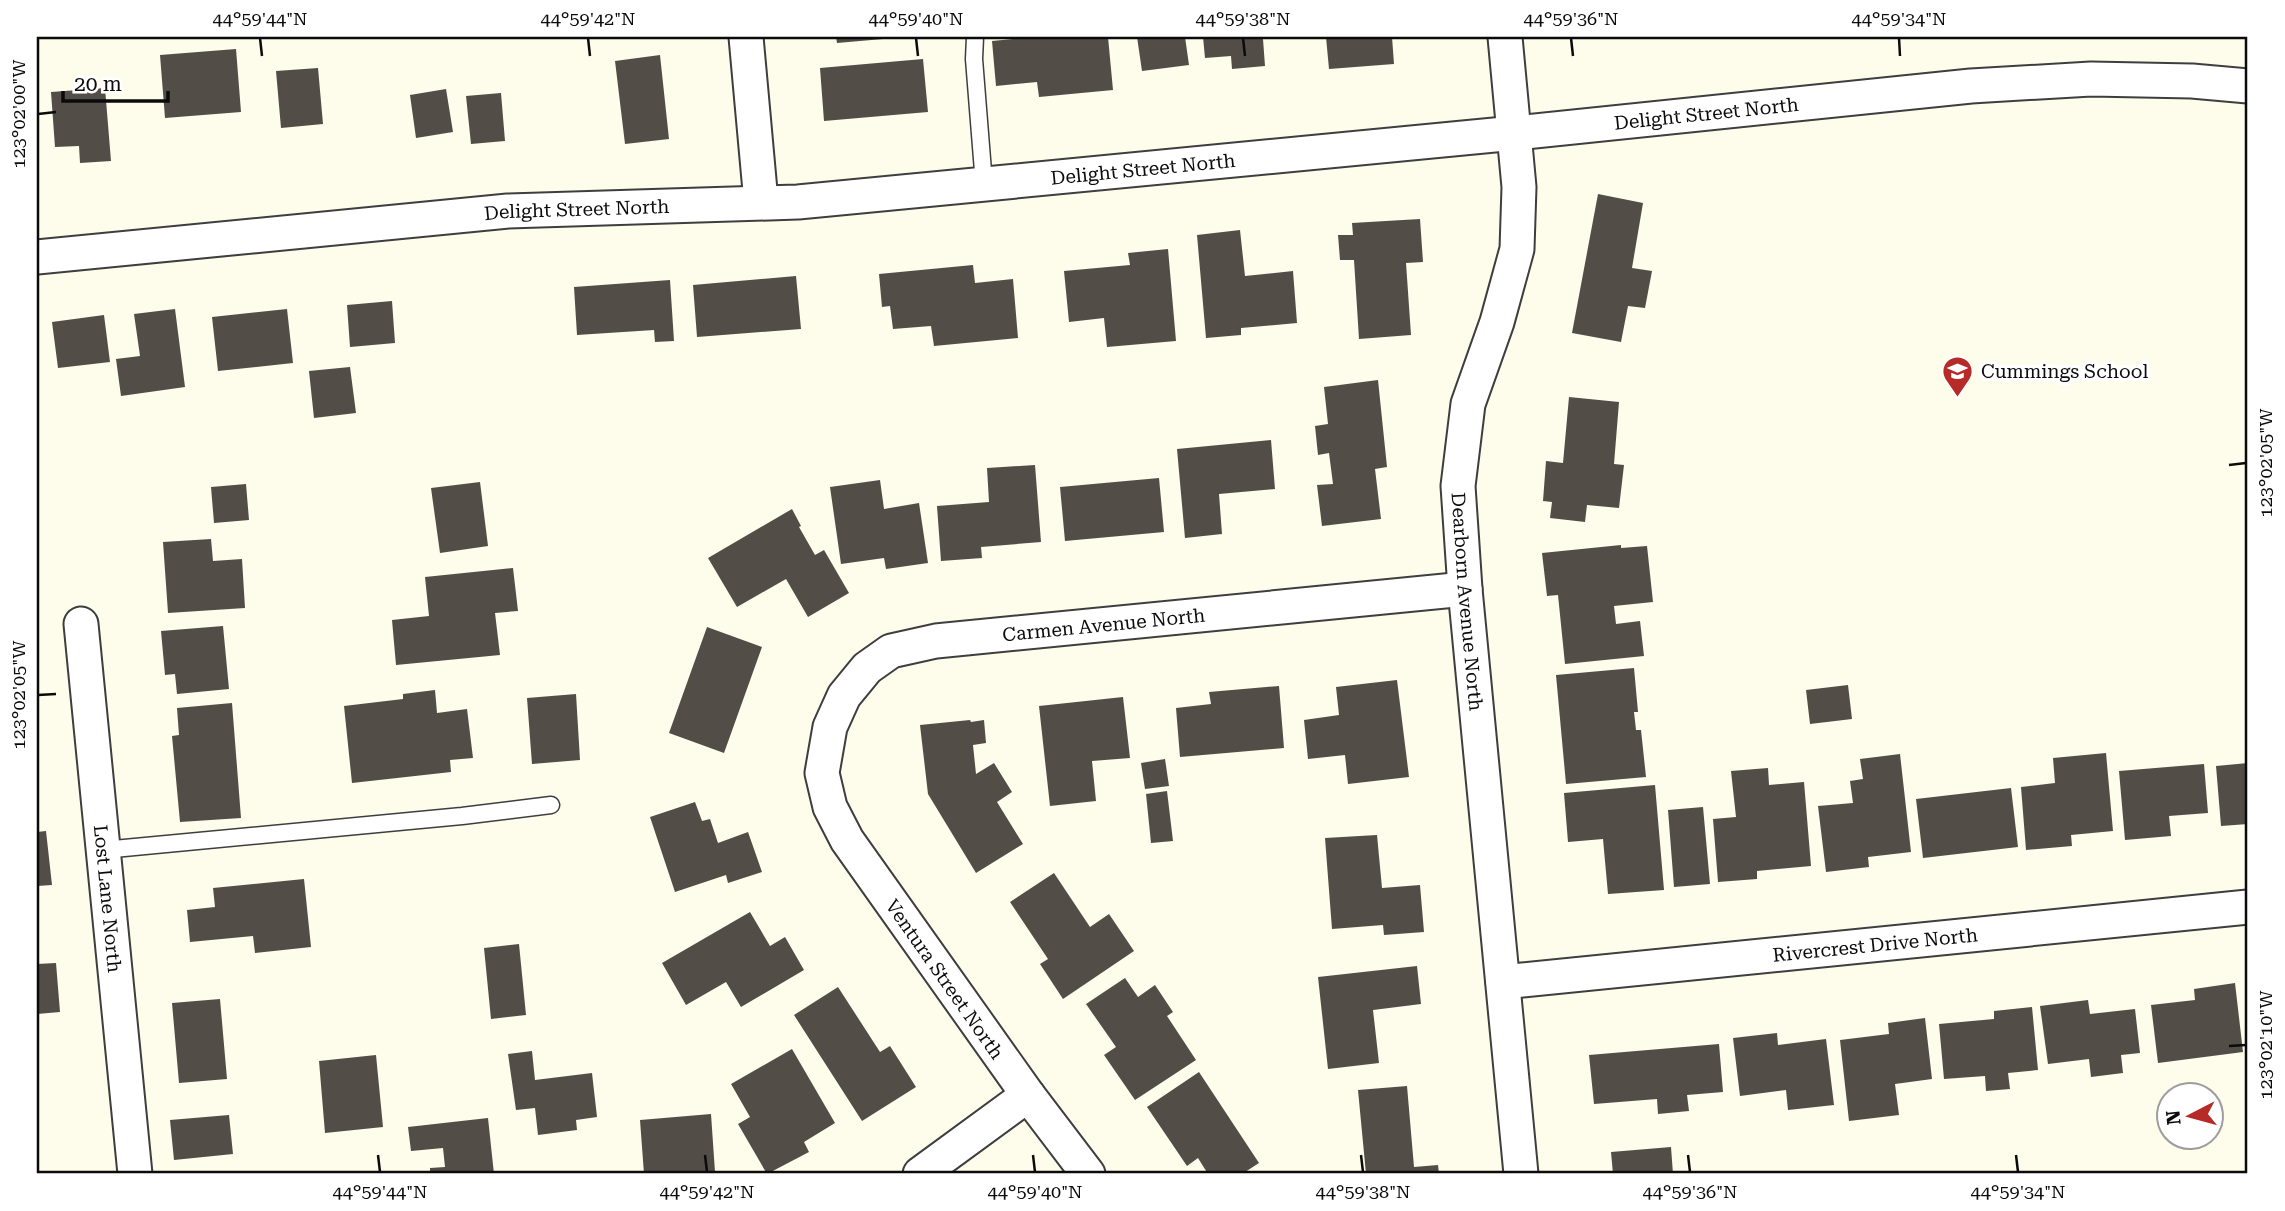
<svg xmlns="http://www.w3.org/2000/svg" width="2285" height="1211" font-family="'Roboto Serif',serif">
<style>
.building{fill:#534d48}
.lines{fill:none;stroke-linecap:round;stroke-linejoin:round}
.lane-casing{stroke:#3e3e3e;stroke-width:19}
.street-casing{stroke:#3e3e3e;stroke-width:37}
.lane{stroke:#fff;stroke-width:16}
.street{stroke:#fff;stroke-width:33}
.ticks{fill:none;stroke:#0b0b0b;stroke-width:2.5}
.labels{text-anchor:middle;stroke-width:7;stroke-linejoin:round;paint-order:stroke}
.street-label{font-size:19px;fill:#0b0b0b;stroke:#fff}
.poi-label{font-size:19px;fill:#0b0b0b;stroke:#fff;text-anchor:start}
.neatline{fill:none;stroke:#0b0b0b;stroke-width:2.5}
.ticks-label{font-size:18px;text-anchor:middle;fill:#0b0b0b}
</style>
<rect width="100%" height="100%" fill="#fefcea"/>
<path class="building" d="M 836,37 L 883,37 L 883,39 L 837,43 Z
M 1035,37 L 1108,37 L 1113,90 L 1039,97 L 1037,82 L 996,86 L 992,41 Z
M 1137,37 L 1185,37 L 1189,65 L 1142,71 Z
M 1203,37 L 1271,37 L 1271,39 L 1263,39 L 1265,66 L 1232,69 L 1231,56 L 1205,58 Z
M 1326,37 L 1392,37 L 1394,64 L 1329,69 Z
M 236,49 L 241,112 L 165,118 L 160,55 Z
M 660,55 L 669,139 L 625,144 L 615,61 Z
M 923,59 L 928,112 L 824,121 L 820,68 Z
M 318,68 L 323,124 L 281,128 L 276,71 Z
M 105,88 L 111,161 L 80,163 L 79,146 L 55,147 L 51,92 Z
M 446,89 L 453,132 L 416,138 L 410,95 Z
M 501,93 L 505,141 L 471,144 L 466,96 Z
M 1598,194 L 1643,203 L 1632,268 L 1652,271 L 1645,308 L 1628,306 L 1621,342 L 1572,333 Z
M 1420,219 L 1423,262 L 1406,263 L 1411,335 L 1359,339 L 1354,260 L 1340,260 L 1338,235 L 1353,235 L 1352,223 Z
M 1240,230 L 1245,276 L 1293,271 L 1297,323 L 1241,328 L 1241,335 L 1206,338 L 1197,235 Z
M 1168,249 L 1176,341 L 1107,347 L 1104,318 L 1069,322 L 1064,271 L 1130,265 L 1128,253 Z
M 973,265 L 975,283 L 1013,279 L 1018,338 L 934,346 L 931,326 L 893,329 L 890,306 L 882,307 L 879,274 Z
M 796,276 L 801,329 L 697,337 L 693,285 Z
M 670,280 L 674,341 L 655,342 L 654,330 L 577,335 L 574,287 Z
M 392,301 L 395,343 L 350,347 L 347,305 Z
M 175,309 L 185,387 L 121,396 L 116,359 L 140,356 L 134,314 Z
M 287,309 L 293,363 L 218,371 L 212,317 Z
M 104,315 L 110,362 L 58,368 L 52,322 Z
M 350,367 L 356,413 L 314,418 L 309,371 Z
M 1378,380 L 1387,467 L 1375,469 L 1381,519 L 1322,526 L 1317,485 L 1333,484 L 1329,453 L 1318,455 L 1315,426 L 1328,424 L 1324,387 Z
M 1569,397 L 1619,402 L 1614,464 L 1624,465 L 1619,508 L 1587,505 L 1585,522 L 1550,518 L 1552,502 L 1543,501 L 1546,461 L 1563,463 Z
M 1271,440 L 1275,489 L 1219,494 L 1222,534 L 1185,538 L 1177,449 Z
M 1035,465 L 1041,542 L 981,547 L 982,558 L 941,561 L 937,506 L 989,502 L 987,468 Z
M 1159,478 L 1164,532 L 1065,541 L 1060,487 Z
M 880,480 L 884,509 L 919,503 L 928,563 L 886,569 L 884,558 L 841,564 L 830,487 Z
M 480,482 L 488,546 L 440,553 L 431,488 Z
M 246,484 L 249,520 L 214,523 L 211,487 Z
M 792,509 L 801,526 L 799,527 L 815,555 L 824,550 L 849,593 L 808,617 L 786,579 L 737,607 L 708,558 Z
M 211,539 L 213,561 L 242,559 L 245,608 L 168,613 L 163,542 Z
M 1621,545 L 1621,548 L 1647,546 L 1653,602 L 1614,606 L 1616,624 L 1640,621 L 1644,656 L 1565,664 L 1558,595 L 1547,596 L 1542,553 Z
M 513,568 L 518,611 L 495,613 L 500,655 L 396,665 L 392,620 L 429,616 L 425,577 Z
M 223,626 L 229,689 L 177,694 L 175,674 L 165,675 L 161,631 Z
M 707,627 L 762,647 L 724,753 L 669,733 Z
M 1634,668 L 1638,712 L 1634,712 L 1636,730 L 1641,730 L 1646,777 L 1566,784 L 1556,675 Z
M 1397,680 L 1409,777 L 1348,784 L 1345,755 L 1308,759 L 1304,720 L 1339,715 L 1336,687 Z
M 1848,685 L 1852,719 L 1810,724 L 1806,690 Z
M 1279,686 L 1284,748 L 1180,757 L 1176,708 L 1211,704 L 1209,692 Z
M 435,690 L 437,713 L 467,709 L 473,758 L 450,760 L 451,772 L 352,783 L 344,706 L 403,699 L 403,694 Z
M 576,694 L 580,760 L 532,764 L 527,698 Z
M 1123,697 L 1130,758 L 1092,761 L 1096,801 L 1050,806 L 1039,706 Z
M 232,703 L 241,818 L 180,822 L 172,736 L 179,735 L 177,708 Z
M 970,720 L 971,722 L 984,720 L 986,743 L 973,745 L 976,774 L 994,763 L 1012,792 L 997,802 L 1023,844 L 976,873 L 928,794 L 920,725 Z
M 2106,753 L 2113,831 L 2071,835 L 2072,846 L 2026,850 L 2021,787 L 2055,783 L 2053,758 Z
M 1900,754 L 1911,852 L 1868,857 L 1869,867 L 1826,872 L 1818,806 L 1853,803 L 1850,781 L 1863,779 L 1860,759 Z
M 1165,759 L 1169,786 L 1145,789 L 1141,763 Z
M 2248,763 L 2248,824 L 2221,826 L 2216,766 Z
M 2204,764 L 2208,813 L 2169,816 L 2171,836 L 2125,840 L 2119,771 Z
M 1768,768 L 1769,785 L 1804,782 L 1811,866 L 1757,871 L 1757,879 L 1718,882 L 1713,819 L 1736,817 L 1731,771 Z
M 1655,785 L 1664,890 L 1608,894 L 1603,839 L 1568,842 L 1564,793 Z
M 2011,788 L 2018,847 L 1923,858 L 1916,799 Z
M 1167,791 L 1173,841 L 1151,843 L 1146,794 Z
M 695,802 L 702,821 L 710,819 L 718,843 L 748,832 L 762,872 L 728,883 L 726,875 L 675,892 L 650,817 Z
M 1703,807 L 1710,884 L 1674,887 L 1668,810 Z
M 46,831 L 52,885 L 37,886 L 37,832 Z
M 1377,835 L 1382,888 L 1420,885 L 1424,932 L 1384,935 L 1383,925 L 1332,929 L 1325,838 Z
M 1054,873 L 1090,927 L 1109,914 L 1134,951 L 1063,999 L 1040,964 L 1048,959 L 1010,902 Z
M 304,879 L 311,947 L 255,953 L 253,936 L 190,942 L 187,910 L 215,907 L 213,888 Z
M 750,912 L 770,946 L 785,937 L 804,970 L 741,1007 L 726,982 L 686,1005 L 662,963 Z
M 519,944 L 526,1015 L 491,1019 L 484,948 Z
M 56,963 L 60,1012 L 37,1014 L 37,964 Z
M 1417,966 L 1421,1004 L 1373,1010 L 1379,1063 L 1328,1069 L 1318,977 Z
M 1125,978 L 1138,997 L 1155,985 L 1173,1012 L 1167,1016 L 1196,1060 L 1135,1100 L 1104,1055 L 1116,1047 L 1086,1004 Z
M 2235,983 L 2243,1052 L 2158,1063 L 2151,1005 L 2195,1000 L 2194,989 Z
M 838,987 L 880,1052 L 890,1046 L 916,1087 L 862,1121 L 794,1015 Z
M 220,999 L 227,1079 L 179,1083 L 172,1003 Z
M 2088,1000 L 2090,1014 L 2135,1009 L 2140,1053 L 2121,1055 L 2123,1073 L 2091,1077 L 2089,1059 L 2048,1064 L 2040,1006 Z
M 2032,1007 L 2038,1070 L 2008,1073 L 2010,1089 L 1986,1091 L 1985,1076 L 1944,1079 L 1939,1024 L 1994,1019 L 1994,1011 Z
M 1925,1018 L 1932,1079 L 1895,1084 L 1899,1115 L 1849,1121 L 1840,1040 L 1889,1034 L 1888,1023 Z
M 1777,1033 L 1778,1045 L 1826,1039 L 1834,1105 L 1788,1110 L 1786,1090 L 1740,1096 L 1733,1038 Z
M 1719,1044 L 1723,1092 L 1687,1095 L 1689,1111 L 1658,1114 L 1657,1099 L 1594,1104 L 1589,1055 Z
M 792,1049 L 835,1123 L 804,1142 L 809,1152 L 767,1174 L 738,1124 L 750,1117 L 731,1084 Z
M 532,1051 L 535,1080 L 592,1073 L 597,1117 L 576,1120 L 577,1130 L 538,1135 L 535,1108 L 516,1110 L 508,1054 Z
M 376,1055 L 383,1127 L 325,1133 L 319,1061 Z
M 1199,1072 L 1259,1163 L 1242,1174 L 1208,1174 L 1198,1158 L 1187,1166 L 1147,1107 Z
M 1407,1086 L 1414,1167 L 1438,1165 L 1439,1174 L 1366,1174 L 1358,1090 Z
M 711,1114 L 715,1172 L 699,1174 L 644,1174 L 640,1120 Z
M 229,1115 L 233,1154 L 174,1160 L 170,1120 Z
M 488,1118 L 494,1174 L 430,1174 L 430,1168 L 445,1167 L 443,1148 L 411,1151 L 408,1127 Z
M 1671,1147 L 1673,1174 L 1613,1174 L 1611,1152 Z"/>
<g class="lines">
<defs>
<path id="lane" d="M 975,37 L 974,59 L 984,184
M 103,850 L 462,816 L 551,805"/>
<g id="street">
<path d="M 746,37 L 761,202"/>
<path id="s1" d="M 1505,37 L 1519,187 L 1517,249 L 1497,322 L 1468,404 L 1458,486 L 1465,589 L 1521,1174"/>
<path id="s2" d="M 37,257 L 508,211 L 798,202 L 1515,133 L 1971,86 L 2091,79 L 2192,81 L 2248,86"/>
<path id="s3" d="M 81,624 L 135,1174"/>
<path id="s4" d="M 1503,982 L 2248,907"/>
<path d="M 920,1174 L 1028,1095"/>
<path id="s5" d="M 1088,1174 L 1028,1095 L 847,840 L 830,807 L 822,773 L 830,727 L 844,696 L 867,668 L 891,651 L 936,641 L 1465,589"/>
</g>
</defs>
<use href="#lane" class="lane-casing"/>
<use href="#street" class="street-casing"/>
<use href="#lane" class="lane"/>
<use href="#street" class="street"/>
</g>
<path class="ticks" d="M 260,38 L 262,56M 588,38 L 590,56M 916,38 L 918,56M 1243,38 L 1245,56M 1571,38 L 1573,56M 1899,38 L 1900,56M 38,114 L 56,112M 2229,465 L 2246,463M 38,695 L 56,694M 2229,1046 L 2246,1045M 378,1155 L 380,1172M 705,1155 L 707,1172M 1033,1155 L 1035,1172M 1361,1155 L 1363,1172M 1688,1155 L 1690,1172M 2016,1155 L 2018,1172"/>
<defs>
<symbol id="school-pin" viewBox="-11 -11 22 30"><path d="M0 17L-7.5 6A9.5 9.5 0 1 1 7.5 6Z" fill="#b62a28" stroke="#fff"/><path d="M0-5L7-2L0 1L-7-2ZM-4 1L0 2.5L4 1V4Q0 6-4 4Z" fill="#fff"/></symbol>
</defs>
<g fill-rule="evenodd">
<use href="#school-pin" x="1940" y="354" width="35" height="47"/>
</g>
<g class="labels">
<g class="street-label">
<text dy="7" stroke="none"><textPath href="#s2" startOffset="1676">Delight Street North</textPath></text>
<text dy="7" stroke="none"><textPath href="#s2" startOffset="1110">Delight Street North</textPath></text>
<text dy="7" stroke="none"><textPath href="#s2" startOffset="542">Delight Street North</textPath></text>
<text dy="7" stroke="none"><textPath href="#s1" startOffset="574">Dearborn Avenue North</textPath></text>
<text dy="7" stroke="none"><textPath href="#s5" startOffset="845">Carmen Avenue North</textPath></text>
<text dy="7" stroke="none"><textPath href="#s3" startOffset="276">Lost Lane North</textPath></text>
<text dy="7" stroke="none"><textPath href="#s4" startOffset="374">Rivercrest Drive North</textPath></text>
<text transform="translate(945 979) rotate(55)" y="7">Ventura Street North</text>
</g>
<g class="poi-label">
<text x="1981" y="378">Cummings School</text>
</g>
</g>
<rect width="2285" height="1211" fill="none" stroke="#ffffff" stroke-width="77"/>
<g transform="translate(2190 1116) rotate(264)"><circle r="33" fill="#ffffff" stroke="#9d9d9d" stroke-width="2"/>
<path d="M0-5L12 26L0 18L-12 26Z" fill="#b62a28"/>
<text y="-10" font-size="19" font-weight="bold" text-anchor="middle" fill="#0b0b0b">N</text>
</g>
<path d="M63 91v10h105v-10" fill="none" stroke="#0b0b0b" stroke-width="3.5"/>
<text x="74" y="91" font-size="21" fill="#0b0b0b" stroke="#ffffff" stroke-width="5" paint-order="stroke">20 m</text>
<rect x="38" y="38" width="2208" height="1134" class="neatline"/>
<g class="ticks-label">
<text x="260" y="25">44°59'44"N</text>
<text x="588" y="25">44°59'42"N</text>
<text x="916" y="25">44°59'40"N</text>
<text x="1243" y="25">44°59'38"N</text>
<text x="1571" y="25">44°59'36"N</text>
<text x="1899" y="25">44°59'34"N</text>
<text transform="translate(19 114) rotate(-90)" y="6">123°02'00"W</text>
<text transform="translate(2266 463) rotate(-90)" y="6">123°02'05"W</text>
<text transform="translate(19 695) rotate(-90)" y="6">123°02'05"W</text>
<text transform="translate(2266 1045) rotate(-90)" y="6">123°02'10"W</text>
<text x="380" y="1198">44°59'44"N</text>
<text x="707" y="1198">44°59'42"N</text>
<text x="1035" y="1198">44°59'40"N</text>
<text x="1363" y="1198">44°59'38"N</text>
<text x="1690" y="1198">44°59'36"N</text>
<text x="2018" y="1198">44°59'34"N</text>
</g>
</svg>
